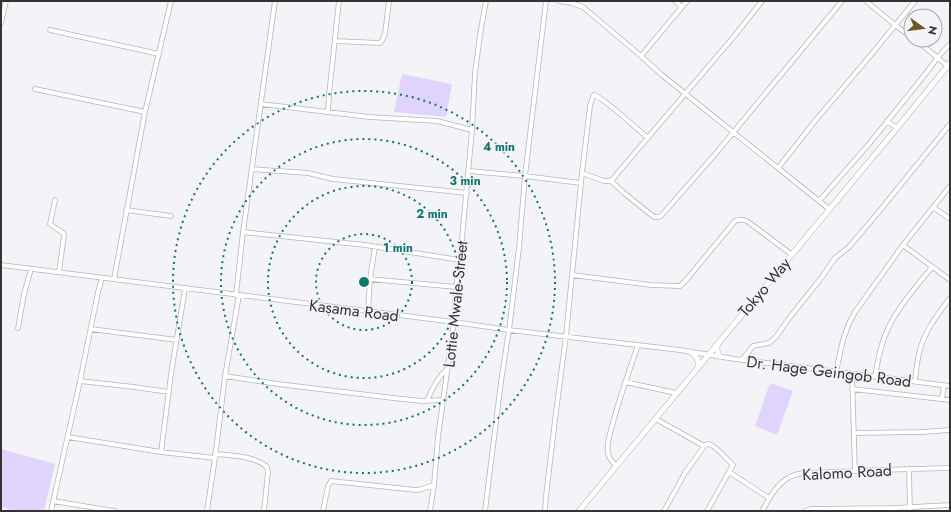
<svg xmlns="http://www.w3.org/2000/svg" width="951" height="512" font-family="Jost,sans-serif">
<style>
.green{fill:#e1d4fc}
.lines{fill:none;stroke-linecap:round;stroke-linejoin:round}
.minor-casing{stroke:#b5b4b7;stroke-width:5.5}
.major-casing{stroke:#b5b4b7;stroke-width:6}
.minor{stroke:#fff;stroke-width:4}
.major{stroke:#fff;stroke-width:5}
.ring{fill:none;stroke:#0f766e;stroke-width:2;stroke-dasharray:2 4}
.labels{text-anchor:middle;stroke-width:3;stroke-linejoin:round;paint-order:stroke}
.street-label{font-size:16px;fill:#333334;stroke:#f4f3f7}
.centre{fill:#0f766e;stroke:#f4f3f7;stroke-width:2}
.ring-label{font-size:12px;text-anchor:middle;font-weight:bold;fill:#0f766e;stroke:#f4f3f7;stroke-width:3;stroke-linejoin:round;paint-order:stroke}
</style>
<rect width="100%" height="100%" fill="#f4f3f7"/>
<path class="green" d="M 402,74 L 452,84 L 446,117 L 394,112 Z
M 770,383 L 793,391 L 777,435 L 755,426 Z
M 1,449 L 55,464 L 44,511 L 15,511 L 1,507 Z"/>
<g class="lines">
<defs>
<path id="minor" d="M 559,1 L 571,3 L 583,7 L 641,56 L 662,75 L 829,209
M 675,1 L 682,7
M 866,1 L 895,25 L 911,37
M 1,23 L 6,1
M 50,30 L 159,54
M 916,40 L 950,68
M 335,41 L 380,43 L 383,39 L 385,34 L 389,1
M 641,56 L 687,1
M 35,89 L 145,112
M 261,104 L 369,117 L 437,121 L 472,130
M 328,111 L 329,95 L 339,1
M 887,121 L 897,128
M 778,168 L 815,121 L 870,56 L 915,1
M 252,169 L 308,173 L 333,179 L 467,193
M 469,171 L 525,176 L 581,183
M 582,173 L 604,181 L 611,181 L 624,193 L 654,217 L 658,217 L 661,216 L 717,152 L 842,1
M 611,181 L 736,34 L 762,1
M 55,200 L 50,224 L 63,233 L 64,235 L 59,272
M 819,201 L 869,144 L 927,72 L 938,57 L 950,44
M 933,207 L 950,219
M 126,210 L 171,216
M 243,232 L 365,245 L 460,260
M 903,245 L 950,280
M 1,265 L 454,322 L 509,330 L 680,350 L 735,359 L 950,386
M 572,275 L 651,285 L 680,286 L 687,279 L 735,221 C 740,219 743,219 747,221 L 791,254
M 114,279 L 145,112 L 171,1
M 370,279 L 456,287
M 236,295 L 243,232 L 275,1
M 368,312 L 370,279 L 375,247
M 18,328 L 24,294 L 31,269
M 91,329 L 177,340
M 742,360 L 753,346 L 769,343 L 776,337 L 787,321 L 822,277 L 835,258 L 849,247 L 882,208 L 950,124
M 836,372 C 841,349 843,332 855,312 L 903,245 L 950,186
M 852,374 L 855,471
M 225,376 L 278,384 L 352,393 L 393,398 L 422,401 L 444,400
M 875,376 C 878,361 880,345 887,331 C 896,309 917,286 932,267
M 80,381 L 134,387 L 169,392
M 915,381 C 916,371 917,360 920,350 C 925,330 938,314 950,298
M 625,382 L 676,393
M 852,389 L 950,400
M 942,399 L 944,385
M 427,401 C 432,388 438,377 448,368
M 656,419 L 704,446
M 854,433 L 921,432 L 950,430
M 68,437 L 161,452 L 215,458
M 161,452 L 172,367 L 185,289
M 215,454 C 231,455 255,456 267,467 L 268,472 L 264,511
M 616,465 C 612,462 609,459 608,453 C 606,444 610,434 612,426 C 619,399 629,372 638,345
M 909,469 L 910,511
M 729,472 L 769,498
M 53,501 L 114,511
M 51,511 L 80,381 L 98,292 L 102,278
M 207,511 L 215,458 L 225,376 L 239,295
M 323,511 L 328,486 L 331,481 L 416,490 L 422,489 L 434,485
M 430,511 L 434,485 L 438,437 L 454,322 L 456,287 L 460,260 L 472,130 L 475,73 L 480,35 L 486,1
M 485,511 L 501,382 L 509,330 L 519,248 L 525,176 L 546,1
M 545,511 L 546,496 L 555,420 L 566,336 L 582,173 L 590,106 L 593,96 L 594,95 C 600,97 606,103 612,107 C 624,117 636,128 648,138
M 664,511 L 685,473 L 705,445 C 708,444 708,443 711,445 C 718,448 727,460 733,465 L 707,511
M 762,511 C 769,499 776,485 788,478 C 799,471 818,473 831,472 C 870,470 910,469 950,468
M 805,511 L 811,509 L 894,508 L 950,505"/>
<path id="major" d="M 718,344 C 716,349 717,352 720,357
M 691,352 C 696,356 699,359 698,366
M 579,511 L 897,128 L 950,63"/>
</defs>
<use href="#minor" class="minor-casing"/>
<use href="#major" class="major-casing"/>
<use href="#minor" class="minor"/>
<use href="#major" class="major"/>
</g>
<g class="ring">
<circle cx="364" cy="282" r="48"/>
<circle cx="364" cy="282" r="96"/>
<circle cx="364" cy="282" r="143"/>
<circle cx="364" cy="282" r="191"/>
</g>
<g class="labels">
<g class="street-label">
<text transform="translate(764 287) rotate(-50)" y="6">Tokyo Way</text>
<text transform="translate(455 304) rotate(-84)" y="6">Lottie Mwale Street</text>
<text transform="translate(354 310) rotate(7)" y="6">Kasama Road</text>
<text transform="translate(829 371) rotate(7)" y="6">Dr. Hage Geingob Road</text>
<text transform="translate(847 472) rotate(-3)" y="6">Kalomo Road</text>
</g>
</g>
<circle cx="364" cy="282" r="6" class="centre"/>
<g class="ring-label">
<text x="499" y="151">4 min</text>
<text x="465" y="185">3 min</text>
<text x="432" y="218">2 min</text>
<text x="398" y="252">1 min</text>
</g>
<rect width="951" height="512" fill="none" stroke="#333334" stroke-width="4"/>
<g transform="translate(923 28) rotate(104)"><circle r="19" fill="#f4f3f7" stroke="#a7a6a9"/>
<path d="M0-3L7 15L0 10L-7 15Z" fill="#6b5927"/>
<text y="-6" font-size="11" font-weight="bold" text-anchor="middle" fill="#333334">N</text>
</g>
</svg>
